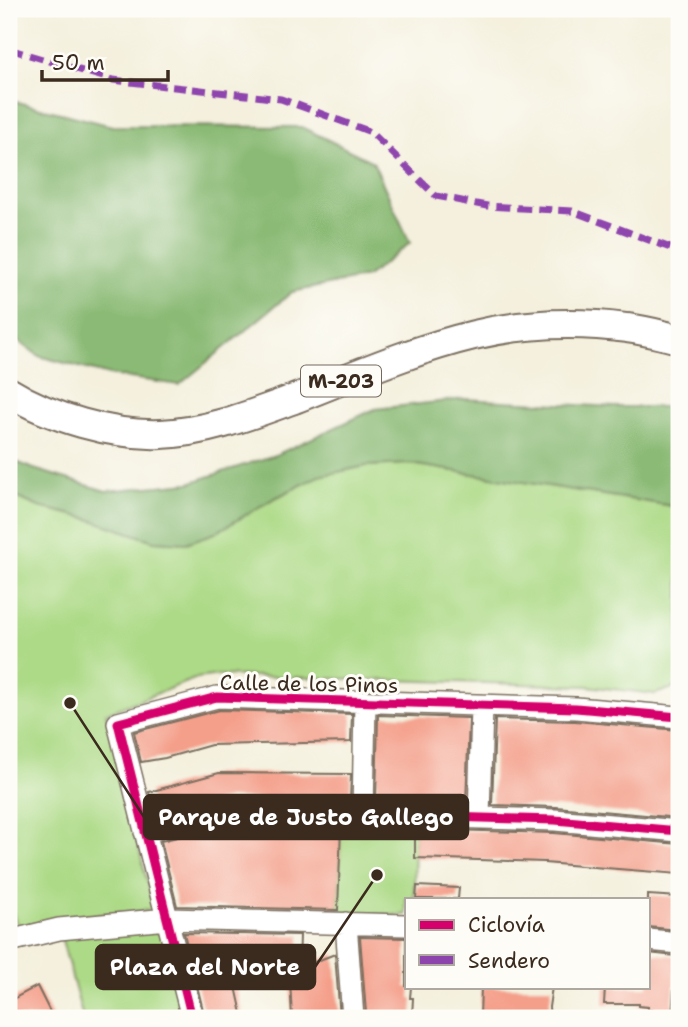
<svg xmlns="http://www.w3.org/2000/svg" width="688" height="1027" font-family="'Shantell Sans',sans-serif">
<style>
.green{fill:#adda87;stroke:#748252;stroke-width:2}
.forest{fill:#8aba74;stroke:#627249;stroke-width:2}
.building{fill:#f49f8a}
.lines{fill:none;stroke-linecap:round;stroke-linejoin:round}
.minor-casing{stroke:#7c6f61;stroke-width:24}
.major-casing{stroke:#7c6f61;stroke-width:32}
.minor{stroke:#fff;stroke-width:21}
.major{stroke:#fff;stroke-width:28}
.quiet{stroke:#8e44ad;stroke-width:7;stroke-dasharray:14 7;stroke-linecap:butt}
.cycleway-casing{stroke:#fdfcf7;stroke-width:13}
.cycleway{stroke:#d6006c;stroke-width:9}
.labels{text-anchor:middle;stroke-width:6;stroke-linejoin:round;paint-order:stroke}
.shield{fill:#fdfcf7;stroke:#75695f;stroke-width:2}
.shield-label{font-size:19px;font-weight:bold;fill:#3b2a1e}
.street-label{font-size:21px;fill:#3b2a1e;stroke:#fdfcf7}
.leader{fill:none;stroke:#3b2a1e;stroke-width:2.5}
.callout-dot{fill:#3b2a1e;stroke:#fdfcf7;stroke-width:2.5}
.callout{fill:#3b2a1e;stroke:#3b2a1e;stroke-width:2.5}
.callout-label{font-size:23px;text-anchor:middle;font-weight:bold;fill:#fff}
</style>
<rect width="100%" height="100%" fill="#fdfcf7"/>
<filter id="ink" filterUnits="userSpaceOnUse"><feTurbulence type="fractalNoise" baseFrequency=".0143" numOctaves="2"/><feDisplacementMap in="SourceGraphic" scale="14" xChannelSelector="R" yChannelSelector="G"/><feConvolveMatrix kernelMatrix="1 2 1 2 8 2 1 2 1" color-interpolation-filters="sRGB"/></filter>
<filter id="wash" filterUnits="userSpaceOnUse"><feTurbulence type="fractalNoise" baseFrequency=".00686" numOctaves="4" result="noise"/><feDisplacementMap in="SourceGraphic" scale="28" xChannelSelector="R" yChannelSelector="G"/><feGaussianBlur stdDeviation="1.57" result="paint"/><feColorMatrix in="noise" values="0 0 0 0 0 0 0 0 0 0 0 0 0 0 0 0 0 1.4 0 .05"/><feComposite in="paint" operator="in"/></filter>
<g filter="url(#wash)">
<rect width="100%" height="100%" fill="#f4f0dd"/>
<path class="green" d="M 411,464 L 679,507 L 679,686 L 655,694 L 587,686 L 219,675 L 197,678 L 106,713 L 154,910 L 67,917 L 19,929 L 9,904 L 9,494 L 39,507 L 86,518 L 154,541 L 186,543 L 215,533 L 273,499 L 319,476 L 366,466 Z
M 341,824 L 415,826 L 414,899 L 406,899 L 406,915 L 338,914 Z
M 168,919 L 192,1018 L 83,1018 L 59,929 Z"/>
<path class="forest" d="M 9,100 L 112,126 L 302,127 L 373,162 L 410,243 L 367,277 L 292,292 L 179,385 L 109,375 L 39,356 L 9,334 Z
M 465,399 L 615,407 L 679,407 L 679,507 L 411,464 L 366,466 L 319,476 L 273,499 L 215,533 L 186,543 L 154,541 L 86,518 L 39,507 L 9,494 L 9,459 L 34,469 L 106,491 L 189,483 L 278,454 L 375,409 Z"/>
<g id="blocks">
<path class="building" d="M 219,710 L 352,714 L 351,742 L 211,745 L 165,758 L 141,762 L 134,732 Z
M 378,715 L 469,718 L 466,804 L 376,802 Z
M 495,719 L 575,721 L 679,730 L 679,818 L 556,807 L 492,805 Z
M 219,773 L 351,774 L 350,801 L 229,798 L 155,816 L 149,792 Z
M 230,824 L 341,827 L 338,910 L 177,906 L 161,841 Z
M 415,829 L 554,833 L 679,844 L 679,874 L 545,863 L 545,862 L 415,858 Z
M 417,886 L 459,888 L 458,899 L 416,899 Z
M 648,895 L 679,897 L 679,930 L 648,927 Z
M 184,933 L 300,935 L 299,968 L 335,954 L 340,1018 L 292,1018 L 290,979 L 282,980 L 283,966 L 231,964 L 243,1018 L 205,1018 Z
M 360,937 L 406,938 L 406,987 L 411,987 L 410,998 L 413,998 L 412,1018 L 375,1018 L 374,1014 L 366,1013 Z
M 648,953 L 676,956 L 672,1018 L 651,1018 L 652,1010 L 648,1010 L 648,1007 L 639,1006 L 639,1004 L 604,1004 L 605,987 L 648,987 Z
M 37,986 L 53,1018 L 9,1018 L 9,1001 Z
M 481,987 L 552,987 L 549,1007 L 550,1018 L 480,1018 Z"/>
</g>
</g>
<g filter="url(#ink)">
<use href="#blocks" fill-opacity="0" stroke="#7c6f61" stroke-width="2"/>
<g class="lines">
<defs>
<path id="minor" d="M 363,814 L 365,702
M 479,818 L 482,706
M 145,832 L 229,811 L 555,820 L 679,831
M 346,923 L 353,1018
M 648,940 L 679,943
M 9,941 L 59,929 L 168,919 L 406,925
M 192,1018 L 118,723 L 217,697 L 576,708 L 679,717"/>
<path id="major" d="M 9,392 C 49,417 113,436 161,434 C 207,432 250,415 294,399 C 353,376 412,350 474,335 C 524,323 576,321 627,328 C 645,330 662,335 679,339"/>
</defs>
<use href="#minor" class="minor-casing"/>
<use href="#major" class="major-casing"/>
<use href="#minor" class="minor"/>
<use href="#major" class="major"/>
<path class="quiet" d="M 9,49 L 113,80 L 281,99 L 371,132 L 436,196 L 487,206 L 572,211 L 673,249 L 679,258"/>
<defs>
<path id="cycleway" d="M 145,832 L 229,811 L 555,820 L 679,831
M 192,1018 L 118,723 L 217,697 L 576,708 L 679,717"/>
</defs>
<use href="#cycleway" class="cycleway-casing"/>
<use href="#cycleway" class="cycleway"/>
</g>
</g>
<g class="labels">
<rect class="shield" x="301" y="365.5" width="80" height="31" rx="5"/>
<g class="shield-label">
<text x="341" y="388">M-203</text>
</g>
<g class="street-label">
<text transform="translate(309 684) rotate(1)" y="7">Calle de los Pinos</text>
</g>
</g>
<path class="leader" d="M70 703L144 817M377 875L315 967"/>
<g class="callout-dot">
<circle cx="70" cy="703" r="7"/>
<circle cx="377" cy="875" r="7"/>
</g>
<g class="callout">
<rect x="144" y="795" width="324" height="44" rx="7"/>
<rect x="96" y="945" width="219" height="44" rx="7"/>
</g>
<g class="callout-label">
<text x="306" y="825">Parque de Justo Gallego</text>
<text x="205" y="975">Plaza del Norte</text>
</g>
<rect width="688" height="1027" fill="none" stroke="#fdfcf7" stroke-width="35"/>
<rect x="405" y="898" width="245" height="91" fill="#fdfcf7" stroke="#afa8a0" stroke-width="2"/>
<rect x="419" y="920" width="35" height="10" fill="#d6006c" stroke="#afa8a0" stroke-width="2"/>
<text x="468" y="932" font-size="21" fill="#3b2a1e">Ciclovía</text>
<rect x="419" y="955" width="35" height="10" fill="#8e44ad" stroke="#afa8a0" stroke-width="2"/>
<text x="468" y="968" font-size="21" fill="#3b2a1e">Sendero</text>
<path d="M42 70v10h126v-10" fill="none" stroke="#3b2a1e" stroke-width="3.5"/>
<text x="52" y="70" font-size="21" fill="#3b2a1e" stroke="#fdfcf7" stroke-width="5" paint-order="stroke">50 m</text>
</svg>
